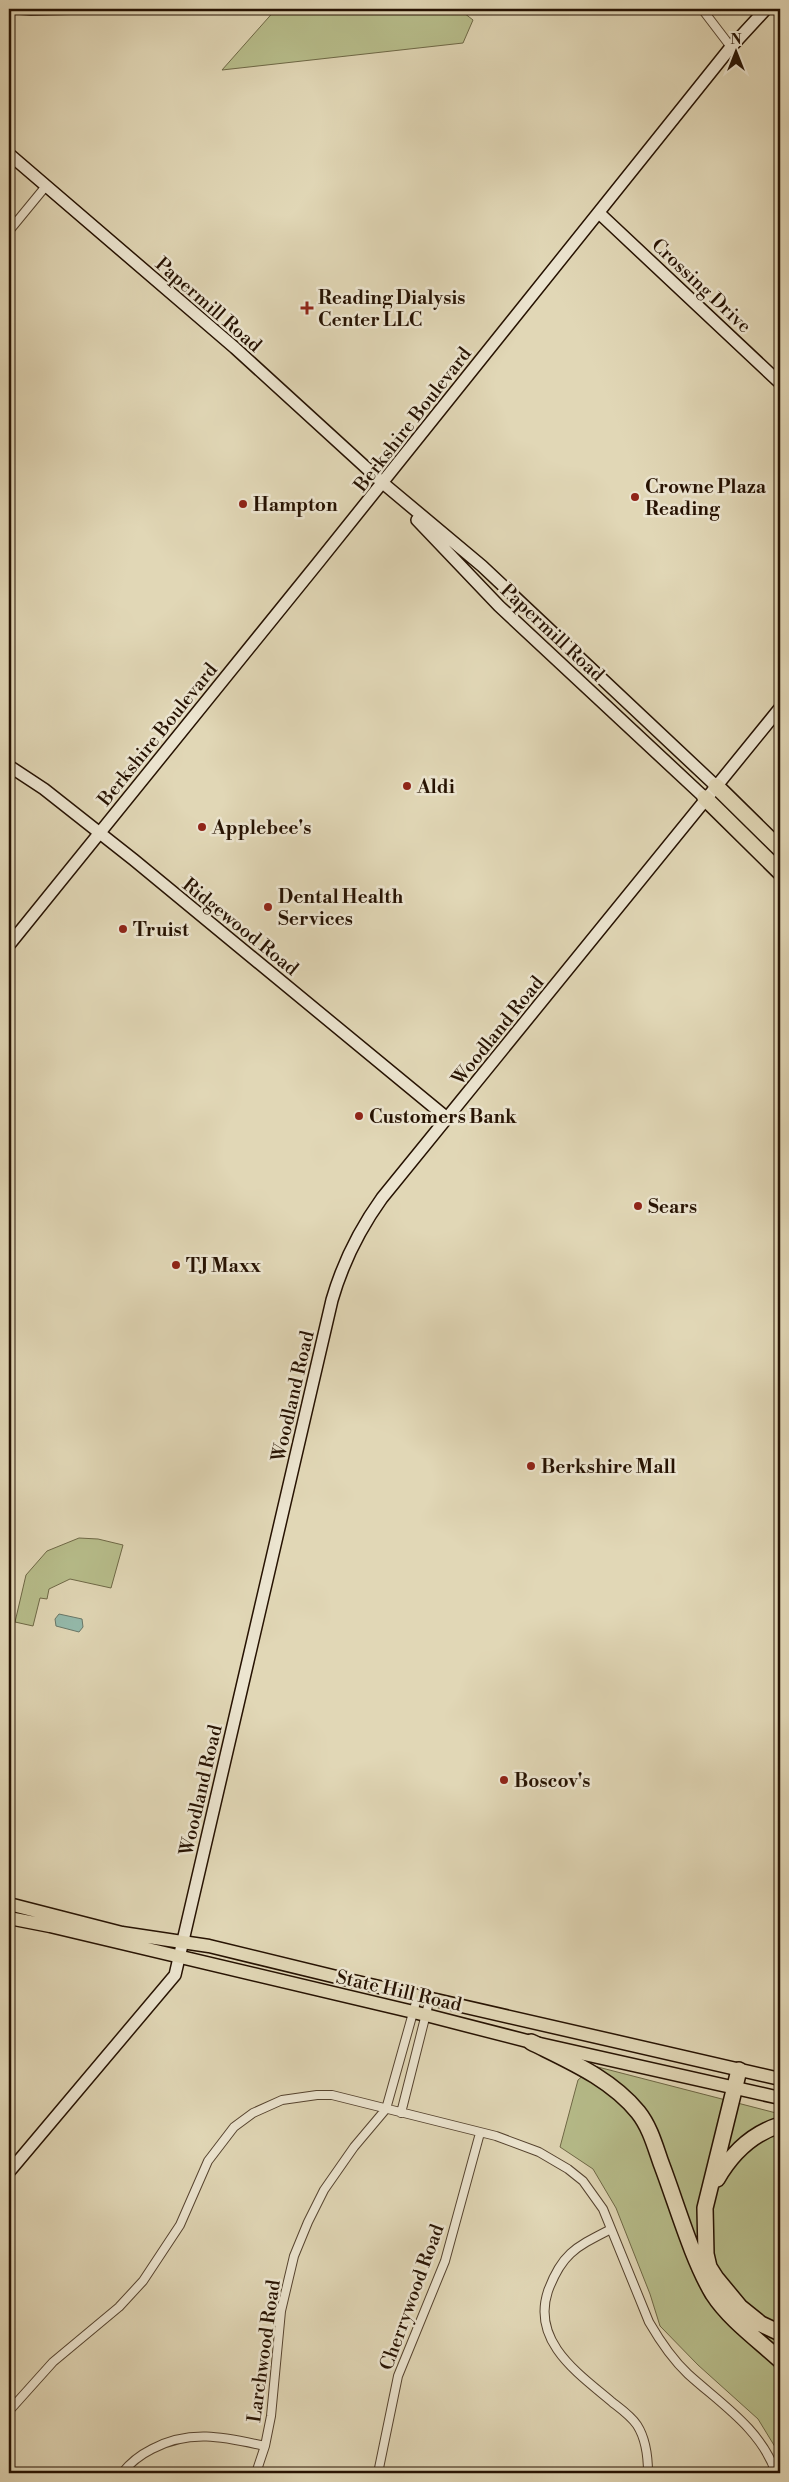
<svg xmlns="http://www.w3.org/2000/svg" width="789" height="2482" font-family="'Libre Bodoni',serif">
<style>
.green{fill:#b7bd8b;stroke:#6e6846}
.water{fill:#94baac;stroke:#687768}
.lines{fill:none;stroke-linecap:round;stroke-linejoin:round}
.street-casing{stroke:#55432f;stroke-width:10}
.secondary-casing{stroke:#261202;stroke-width:14}
.primary-casing{stroke:#261202;stroke-width:15}
.highway-casing{stroke:#261202;stroke-width:18}
.street{stroke:#ece5d0;stroke-width:8}
.secondary{stroke:#ece5d0;stroke-width:11}
.primary{stroke:#e1d7b6;stroke-width:12}
.highway{stroke:#e1d7b6;stroke-width:15}
.poi-dot{fill:#8f2418;stroke:#ece5d0;stroke-width:2}
.labels{text-anchor:middle;stroke-width:5;stroke-linejoin:round;paint-order:stroke}
.street-label{font-size:19px;fill:#261202;stroke:#ece5d0}
.poi-label{font-size:19px;font-weight:bold;fill:#261202;stroke:#ece5d0;text-anchor:start}
</style>
<rect width="100%" height="100%" fill="#e1d7b6"/>
<filter id="stains"><feTurbulence type="fractalNoise" baseFrequency=".004" numOctaves="4"/><feColorMatrix values="0 0 0 0 .2 0 0 0 0 .09 0 0 0 0 .02 0 0 0 .5 -.17"/></filter>
<radialGradient id="worn" r=".72"><stop offset=".6" stop-color="#630" stop-opacity="0"/><stop offset="1" stop-color="#630" stop-opacity=".3"/></radialGradient>
<path class="green" d="M 276,9 L 459,9 L 473,20 L 463,43 L 222,70 Z
M 79,1538 L 98,1539 L 123,1545 L 111,1588 L 70,1579 L 49,1589 L 47,1599 L 40,1598 L 33,1626 L 15,1622 L 26,1575 L 47,1551 Z
M 594,2066 L 780,2114 L 780,2455 L 758,2419 L 698,2365 L 660,2326 L 650,2294 L 616,2208 L 593,2169 L 560,2147 L 578,2080 Z"/>
<path class="water" d="M 59,1614 L 82,1619 L 83,1627 L 79,1632 L 56,1626 L 55,1619 Z"/>
<g class="lines">
<defs>
<path id="street" d="M 9,9 L 31,11 L 109,9
M 702,9 L 731,47
M 9,231 L 46,186
M 401,2113 L 430,1998
M 611,2229 C 576,2247 562,2253 548,2291 C 531,2342 579,2374 612,2402 C 621,2409 631,2416 637,2425 C 646,2439 648,2457 648,2473
M 9,2411 L 53,2362 L 119,2307 L 143,2281 L 180,2225 L 208,2161 L 234,2127 L 253,2113 L 282,2100 L 317,2095 L 332,2095 L 496,2136 L 539,2152 L 568,2169 L 583,2181 L 603,2209 L 649,2322 C 660,2341 672,2359 688,2374 C 721,2404 761,2429 776,2473
M 122,2473 C 130,2463 140,2455 152,2449 C 190,2429 224,2437 265,2446
M 256,2473 L 265,2446 L 271,2416 L 281,2311 L 294,2256 L 308,2222 L 324,2190 L 354,2147 L 386,2109 L 418,1995
M 378,2473 L 398,2376 L 445,2261 L 480,2133"/>
<path id="secondary" d="M 9,154 L 235,348 L 384,484 L 482,566 L 716,786
M 599,213 L 780,383
M 417,520 L 499,606 L 705,798
M 9,766 L 44,789 L 134,860 L 447,1118
M 9,945 C 251,647 492,347 731,47 L 766,9
M 9,2172 L 175,1975 L 332,1300 C 343,1262 359,1230 382,1198 L 780,708"/>
<path id="primary" d="M 9,1904 L 122,1933 L 209,1946 L 353,1981 L 780,2079
M 9,1918 L 50,1926 L 426,2015 L 531,2042 L 780,2098"/>
<path id="highway" d="M 716,786 L 780,849
M 705,798 L 780,872
M 531,2042 C 569,2061 610,2078 638,2112 C 650,2127 655,2146 661,2163 C 676,2202 692,2259 713,2294 C 729,2319 758,2340 780,2360
M 739,2070 L 705,2208 L 706,2254 L 709,2267 L 716,2278 L 740,2307 L 761,2324 L 780,2333
M 717,2179 C 732,2153 751,2134 780,2125"/>
</defs>
<use href="#street" class="street-casing"/>
<use href="#secondary" class="secondary-casing"/>
<use href="#primary" class="primary-casing"/>
<use href="#highway" class="highway-casing"/>
<use href="#street" class="street"/>
<use href="#secondary" class="secondary"/>
<use href="#primary" class="primary"/>
<use href="#highway" class="highway"/>
</g>
<g class="poi-dot">
<path d="M304.5 300.5h5v5h5v5h-5v5h-5v-5h-5v-5h5z"/>
<circle cx="635" cy="497" r="5"/>
<circle cx="243" cy="504" r="5"/>
<circle cx="407" cy="786" r="5"/>
<circle cx="202" cy="827" r="5"/>
<circle cx="268" cy="907" r="5"/>
<circle cx="123" cy="929" r="5"/>
<circle cx="359" cy="1116" r="5"/>
<circle cx="638" cy="1206" r="5"/>
<circle cx="176" cy="1265" r="5"/>
<circle cx="531" cy="1466" r="5"/>
<circle cx="504" cy="1780" r="5"/>
</g>
<g class="labels">
<g class="street-label">
<text transform="translate(702 285) rotate(43)" y="7">Crossing Drive</text>
<text transform="translate(209 304) rotate(41)" y="7">Papermill Road</text>
<text transform="translate(412 419) rotate(-52)" y="7">Berkshire Boulevard</text>
<text transform="translate(553 632) rotate(43)" y="7">Papermill Road</text>
<text transform="translate(157 734) rotate(-51)" y="7">Berkshire Boulevard</text>
<text transform="translate(241 926) rotate(39)" y="7">Ridgewood Road</text>
<text transform="translate(497 1030) rotate(-51)" y="7">Woodland Road</text>
<text transform="translate(292 1396) rotate(-77)" y="7">Woodland Road</text>
<text transform="translate(200 1790) rotate(-77)" y="7">Woodland Road</text>
<text transform="translate(399 1990) rotate(13)" y="7">State Hill Road</text>
<text transform="translate(411 2297) rotate(-70)" y="7">Cherrywood Road</text>
<text transform="translate(263 2351) rotate(-82)" y="7">Larchwood Road</text>
</g>
<g class="poi-label">
<text x="318" y="304">Reading Dialysis<tspan x="318" dy="22">Center LLC</tspan></text>
<text x="645" y="493">Crowne Plaza<tspan x="645" dy="22">Reading</tspan></text>
<text x="253" y="511">Hampton</text>
<text x="417" y="793">Aldi</text>
<text x="212" y="834">Applebee's</text>
<text x="278" y="903">Dental Health<tspan x="278" dy="22">Services</tspan></text>
<text x="133" y="936">Truist</text>
<text x="369" y="1123">Customers Bank</text>
<text x="648" y="1213">Sears</text>
<text x="186" y="1272">TJ Maxx</text>
<text x="541" y="1473">Berkshire Mall</text>
<text x="514" y="1787">Boscov's</text>
</g>
</g>
<rect width="789" height="2482" fill="none" stroke="#e1d7b6" stroke-width="30"/>
<rect x="10" y="10" width="769" height="2462" fill="none" stroke="#261202" stroke-width="2.5"/>
<rect x="15" y="15" width="759" height="2452" fill="none" stroke="#261202"/>
<g transform="translate(736 52)" stroke="#ece5d0" stroke-width="4" paint-order="stroke">
<path d="M0-4L9 19L0 12L-9 19Z" fill="#261202"/>
<text y="-8" font-size="14" font-weight="bold" text-anchor="middle" fill="#261202">N</text>
</g>
<rect width="100%" height="100%" filter="url(#stains)"/>
<rect width="100%" height="100%" fill="url(#worn)"/>
</svg>
